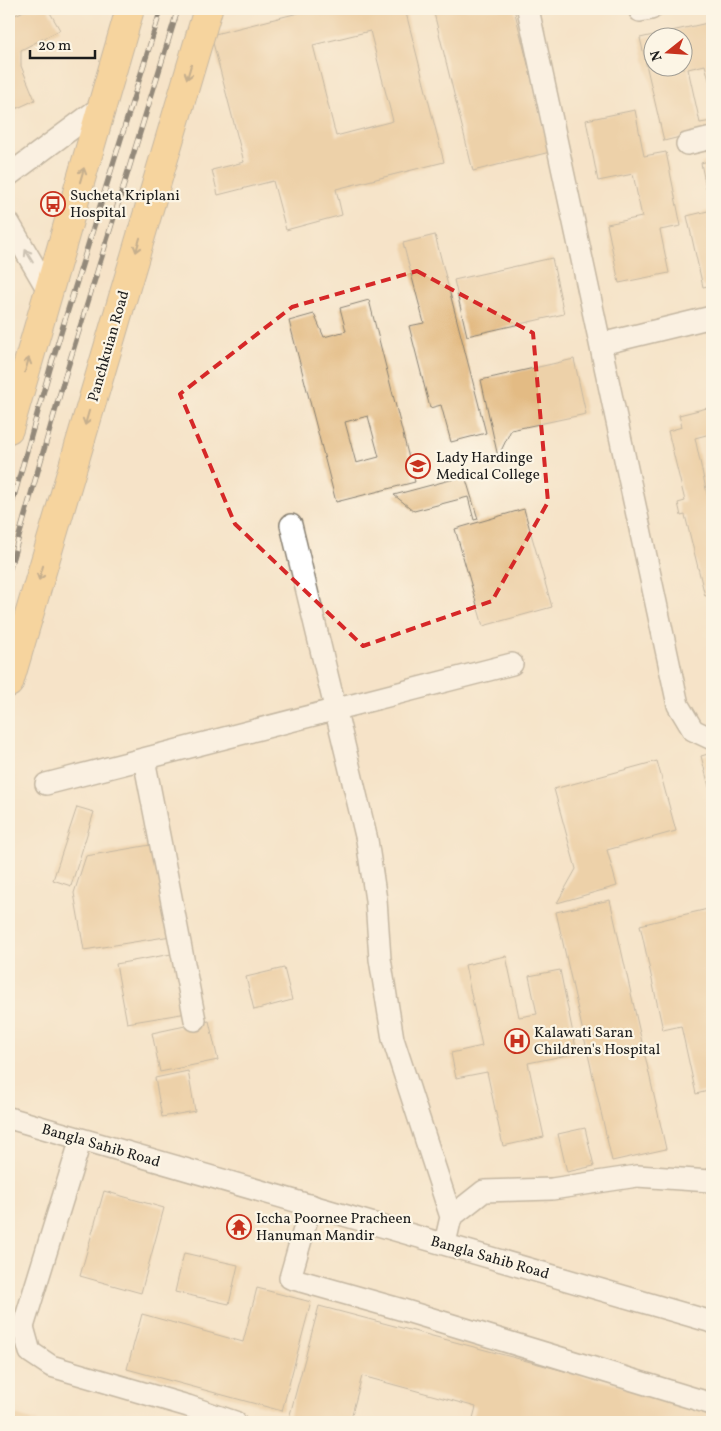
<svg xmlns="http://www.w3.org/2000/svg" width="721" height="1431" font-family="Vollkorn,serif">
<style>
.building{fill:#e3bb84;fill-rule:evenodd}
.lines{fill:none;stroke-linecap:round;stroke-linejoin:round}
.minor-casing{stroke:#888072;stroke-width:24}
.major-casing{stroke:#888072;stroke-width:30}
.minor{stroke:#fff;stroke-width:21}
.major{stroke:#f7c06c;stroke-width:28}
.rail-casing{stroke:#1c1c1c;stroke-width:5.5}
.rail{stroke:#fcf5e5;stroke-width:4;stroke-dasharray:11;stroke-linecap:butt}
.oneway{stroke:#8a6e44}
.oneway2{stroke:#999}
.marked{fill:none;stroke:#d62828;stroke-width:4;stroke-dasharray:10 6;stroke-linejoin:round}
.labels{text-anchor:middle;stroke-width:4.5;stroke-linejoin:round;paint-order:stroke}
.poi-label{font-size:15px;fill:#1c1c1c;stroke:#fcf5e5;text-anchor:start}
.street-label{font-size:15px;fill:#1c1c1c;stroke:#fcf5e5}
</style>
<rect width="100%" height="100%" fill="#fcf5e5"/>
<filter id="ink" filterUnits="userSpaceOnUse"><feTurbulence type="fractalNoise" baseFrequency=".02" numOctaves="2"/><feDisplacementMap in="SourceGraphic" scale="10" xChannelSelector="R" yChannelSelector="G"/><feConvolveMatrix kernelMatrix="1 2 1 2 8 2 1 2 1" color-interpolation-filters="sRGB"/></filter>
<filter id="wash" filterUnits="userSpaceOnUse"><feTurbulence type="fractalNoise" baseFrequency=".0096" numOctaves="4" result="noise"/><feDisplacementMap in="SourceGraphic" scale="20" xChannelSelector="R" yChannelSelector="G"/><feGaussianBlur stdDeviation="1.12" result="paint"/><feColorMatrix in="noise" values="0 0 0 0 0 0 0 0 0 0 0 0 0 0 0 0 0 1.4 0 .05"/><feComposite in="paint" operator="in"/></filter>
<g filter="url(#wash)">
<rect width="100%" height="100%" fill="#f5e3c8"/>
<g id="blocks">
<path class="building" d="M 28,9 L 48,9 L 60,30 L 21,50 L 21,66 L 35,100 L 9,112 L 9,13 L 13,16 Z
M 314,9 L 405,9 L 444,162 L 336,189 L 342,215 L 286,230 L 273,181 L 218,195 L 212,170 L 244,162 L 211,35 ZM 370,31 L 393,121 L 336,136 L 313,45 Z
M 433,9 L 514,9 L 550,152 L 473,171 Z
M 712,22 L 712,91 L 705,65 L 688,69 L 700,123 L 712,121 L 712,129 L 664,141 L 640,38 ZM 654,38 L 684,38 L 684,68 L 654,68 Z
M 635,110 L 644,156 L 666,152 L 681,226 L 660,230 L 669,273 L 619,283 L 607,224 L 642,217 L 633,174 L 598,181 L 586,120 Z
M 712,160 L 712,196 L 708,197 L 701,163 Z
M 712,210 L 712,285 L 703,287 L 687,216 Z
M 435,235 L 486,433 L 451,442 L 441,405 L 430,408 L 409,326 L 424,323 L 403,243 Z
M 552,258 L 564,314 L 467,336 L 454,280 Z
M 369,300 L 415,482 L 336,502 L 289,321 L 314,314 L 324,337 L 346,331 L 340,308 ZM 368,416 L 379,457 L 356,463 L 345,422 Z
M 574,359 L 586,414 L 511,430 L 498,457 L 481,380 Z
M 707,408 L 712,423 L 712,438 L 710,434 L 695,438 L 709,503 L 712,502 L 712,594 L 705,596 L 685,515 L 681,516 L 678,503 L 685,501 L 668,431 L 682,427 L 679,415 Z
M 465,476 L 478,519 L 474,520 L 468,497 L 414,511 L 394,495 Z
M 524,509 L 552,607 L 483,626 L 455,529 Z
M 712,753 L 712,798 L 701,756 Z
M 657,761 L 676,831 L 607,850 L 617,886 L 557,903 L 576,869 L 554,789 Z
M 77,807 L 94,812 L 71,886 L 53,880 Z
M 156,844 L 171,936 L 84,950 L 74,893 L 86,856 Z
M 610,900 L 666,1149 L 612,1161 L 556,912 Z
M 712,908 L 712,1042 L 708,1043 L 712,1062 L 712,1090 L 696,1094 L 681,1026 L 663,1030 L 640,925 Z
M 177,953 L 187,1013 L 127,1023 L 116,964 Z
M 506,956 L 519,1017 L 537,1014 L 529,976 L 560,970 L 577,1053 L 528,1063 L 544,1137 L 503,1146 L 487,1072 L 456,1078 L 451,1053 L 482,1046 L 465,965 Z
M 284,968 L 292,1000 L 254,1010 L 246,977 Z
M 209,1021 L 218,1060 L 160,1072 L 152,1033 Z
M 188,1071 L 195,1111 L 162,1117 L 155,1078 Z
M 585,1128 L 594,1166 L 567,1172 L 558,1134 Z
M 104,1191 L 164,1208 L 141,1293 L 80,1276 Z
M 184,1253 L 238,1265 L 229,1304 L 175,1292 Z
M 257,1288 L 311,1302 L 282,1411 L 127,1369 L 142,1314 L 243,1342 Z
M 319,1306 L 712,1410 L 712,1422 L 472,1422 L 476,1407 L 362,1376 L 350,1422 L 288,1422 Z
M 9,1413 L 39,1422 L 9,1422 Z"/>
</g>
</g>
<g filter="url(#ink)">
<use href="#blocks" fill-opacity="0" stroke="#888072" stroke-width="1"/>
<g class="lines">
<defs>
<path id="minor" d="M 528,9 L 678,705 L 693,730 L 712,739
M 640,11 L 651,9
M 687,144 L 712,138
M 9,175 L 102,106
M 9,223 L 48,290
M 601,344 L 712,317
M 291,525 L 367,840 L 376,900 L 380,959 L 393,1039 L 451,1217 L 445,1243
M 144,759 L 195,1020
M 46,784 L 512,664
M 9,1118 L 712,1322
M 81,1139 L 23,1327 L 30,1352 L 51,1366 L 188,1406 L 235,1422
M 311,1205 L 290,1278 L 403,1310 L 712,1404
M 451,1217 L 484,1191 L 552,1189 L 637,1176 L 710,1181 L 712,1179"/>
<path id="major" d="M 9,429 L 130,9
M 9,683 L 208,9"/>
</defs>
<use href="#minor" class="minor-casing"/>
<use href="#major" class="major-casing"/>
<use href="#minor" class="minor"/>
<use href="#major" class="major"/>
<defs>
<path id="rail" d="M 9,514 L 51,365 L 161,9
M 9,571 L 66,373 L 178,9"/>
</defs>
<use href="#rail" class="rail-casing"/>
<use href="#rail" class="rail"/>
</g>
<defs><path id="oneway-shaft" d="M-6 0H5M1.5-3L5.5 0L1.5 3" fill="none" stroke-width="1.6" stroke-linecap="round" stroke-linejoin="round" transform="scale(1.25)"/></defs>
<g class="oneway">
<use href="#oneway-shaft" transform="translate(189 72) rotate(106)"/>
<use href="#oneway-shaft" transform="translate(82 175) rotate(-74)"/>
<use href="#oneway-shaft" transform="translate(138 245) rotate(106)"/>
<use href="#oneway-shaft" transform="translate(27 365) rotate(-74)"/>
<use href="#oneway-shaft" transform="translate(87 418) rotate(106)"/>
<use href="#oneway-shaft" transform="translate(41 573) rotate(106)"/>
</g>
<use class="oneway2" href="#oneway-shaft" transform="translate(29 256) rotate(-121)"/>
</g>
<path d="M0 0H721V1431H0ZM 417,271 L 533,333 L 548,502 L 492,601 L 363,646 L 235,524 L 180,394 L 292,307 Z" fill="#f5e3c8" fill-opacity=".55" fill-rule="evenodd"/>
<path class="marked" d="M 417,271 L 533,333 L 548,502 L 492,601 L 363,646 L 235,524 L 180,394 L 292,307 Z"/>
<defs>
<symbol id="bus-ring" viewBox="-11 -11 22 22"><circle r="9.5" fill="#fcf5e5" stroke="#c8321e" stroke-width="1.5"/><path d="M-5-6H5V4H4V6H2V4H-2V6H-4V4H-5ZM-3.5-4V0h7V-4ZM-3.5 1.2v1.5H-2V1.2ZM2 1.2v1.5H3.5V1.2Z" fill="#c8321e"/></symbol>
<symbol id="university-ring" viewBox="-11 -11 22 22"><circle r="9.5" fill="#fcf5e5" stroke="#c8321e" stroke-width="1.5"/><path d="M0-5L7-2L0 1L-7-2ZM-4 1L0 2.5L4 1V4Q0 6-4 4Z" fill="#c8321e"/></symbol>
<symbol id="hospital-ring" viewBox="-11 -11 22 22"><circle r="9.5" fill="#fcf5e5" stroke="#c8321e" stroke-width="1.5"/><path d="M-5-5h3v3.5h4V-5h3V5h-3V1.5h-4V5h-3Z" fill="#c8321e"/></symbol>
<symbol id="temple-ring" viewBox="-11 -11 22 22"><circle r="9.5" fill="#fcf5e5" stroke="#c8321e" stroke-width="1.5"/><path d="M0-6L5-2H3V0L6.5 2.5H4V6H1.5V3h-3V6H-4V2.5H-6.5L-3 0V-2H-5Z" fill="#c8321e"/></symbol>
</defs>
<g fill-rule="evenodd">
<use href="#bus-ring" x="39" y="190" width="28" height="28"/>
<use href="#university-ring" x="404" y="452" width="28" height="28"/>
<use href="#hospital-ring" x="503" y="1027" width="28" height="28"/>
<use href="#temple-ring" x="225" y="1213" width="28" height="28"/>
</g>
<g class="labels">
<g class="poi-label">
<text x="70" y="200">Sucheta Kriplani<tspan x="70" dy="17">Hospital</tspan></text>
<text x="436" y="462">Lady Hardinge<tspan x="436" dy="17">Medical College</tspan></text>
<text x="534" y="1037">Kalawati Saran<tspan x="534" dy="17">Children's Hospital</tspan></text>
<text x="256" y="1223">Iccha Poornee Pracheen<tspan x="256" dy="17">Hanuman Mandir</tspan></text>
</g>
<g class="street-label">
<text transform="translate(108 346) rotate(-74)" y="5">Panchkuian Road</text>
<text transform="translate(101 1145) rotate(16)" y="5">Bangla Sahib Road</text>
<text transform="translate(490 1257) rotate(16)" y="5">Bangla Sahib Road</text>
</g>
</g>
<rect width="721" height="1431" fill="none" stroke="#fcf5e5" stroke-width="30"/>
<g transform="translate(668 52) rotate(253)"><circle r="24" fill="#fcf5e5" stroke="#a29e95"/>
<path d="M0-4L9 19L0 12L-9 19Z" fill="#c8321e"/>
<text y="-8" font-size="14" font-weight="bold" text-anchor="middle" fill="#1c1c1c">N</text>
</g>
<path d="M30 50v8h65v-8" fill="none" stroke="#1c1c1c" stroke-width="2.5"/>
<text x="38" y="50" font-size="15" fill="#1c1c1c" stroke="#fcf5e5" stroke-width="4" paint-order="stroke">20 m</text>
</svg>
